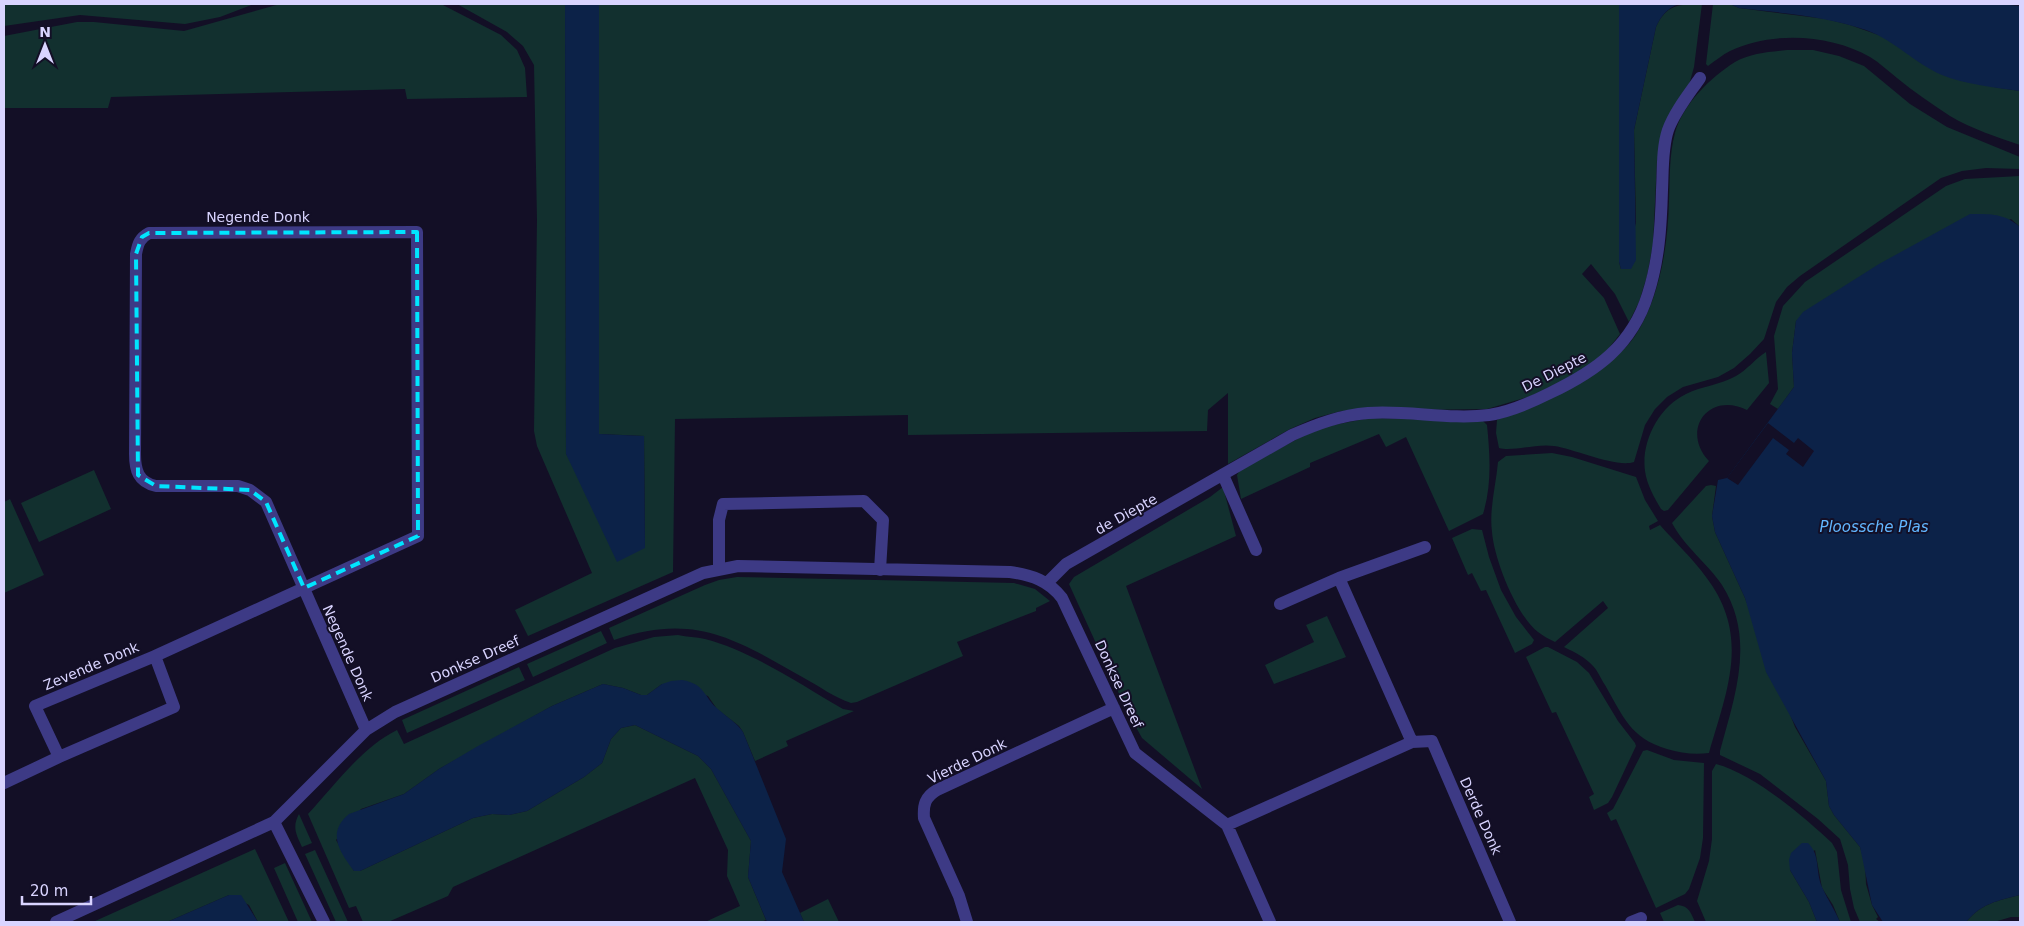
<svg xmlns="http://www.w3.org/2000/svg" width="2024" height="926" font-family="'DejaVu Sans',sans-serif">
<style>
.green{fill:#12302f}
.water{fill:#0c2248}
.pier{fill:#130f26}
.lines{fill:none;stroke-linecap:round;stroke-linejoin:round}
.minor{stroke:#3d3a85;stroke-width:12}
.marked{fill:none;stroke:#00e5ff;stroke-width:4;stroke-dasharray:10 6;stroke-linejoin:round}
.labels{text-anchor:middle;stroke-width:4;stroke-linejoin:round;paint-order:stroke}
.street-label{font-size:14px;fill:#d9d4ff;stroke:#130f26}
.water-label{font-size:15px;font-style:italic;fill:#62b6ff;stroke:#130f26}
</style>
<rect width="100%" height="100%" fill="#130f26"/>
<path class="green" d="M 4,4 L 254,4 L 220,17 L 185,24 L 80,15 L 4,26 Z
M 280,4 L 441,4 L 501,35 L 517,50 L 525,68 L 527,97 L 407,99 L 405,89 L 111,97 L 108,108 L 5,108 L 4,216 L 4,36 L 77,22 L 94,22 L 184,31 Z
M 457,4 L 565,4 L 566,454 L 645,548 L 644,436 L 599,434 L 599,4 L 1619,4 L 1619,262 L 1621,269 L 1636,223 L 1634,130 L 1656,27 C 1666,5 1678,4 1702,4 L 1694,67 L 1689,85 L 1657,160 L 1653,244 L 1647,276 L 1639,302 L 1629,322 L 1615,294 L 1591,264 L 1582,274 L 1604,298 L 1620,334 L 1604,354 L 1580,372 L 1531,396 L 1487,409 L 1341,411 L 1315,418 L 1290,429 L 1228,464 L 1228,393 L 1208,410 L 1207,431 L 908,435 L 908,415 L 675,419 L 673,572 L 528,636 L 515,610 L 592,573 L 537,446 L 534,431 L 537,220 L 534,65 L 523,46 L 507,32 Z
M 1713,4 L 1730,4 L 1739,8 L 1826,19 L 1850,25 L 1887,38 L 1921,63 L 1994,87 L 2020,91 L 2020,145 C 1997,137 1972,129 1950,116 C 1932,104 1914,92 1897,78 C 1888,71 1880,63 1870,57 C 1830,34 1772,31 1730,51 C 1722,55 1715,61 1708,66 L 1706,64 Z
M 1787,50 L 1813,50 L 1839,56 L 1864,66 L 1910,104 L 1947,127 L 2020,157 L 2020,169 L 1986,168 L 1962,171 L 1941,178 L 1800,276 L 1787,287 L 1776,302 L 1764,339 L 1750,354 L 1734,368 L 1718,377 L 1683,387 L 1667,397 L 1655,409 L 1645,425 L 1634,462 C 1616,468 1575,449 1554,446 C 1537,443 1513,452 1499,448 L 1496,433 L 1497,420 C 1537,395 1610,374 1635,336 C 1660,298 1668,245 1669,201 C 1670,179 1669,155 1675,133 C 1683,104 1710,78 1735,62 C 1751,53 1769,52 1787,50 Z
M 2020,176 L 2020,227 L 2011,219 L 1796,321 L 1792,353 L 1794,387 L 1778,409 L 1770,404 L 1778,389 L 1774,336 L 1783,306 L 1805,282 L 1946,186 L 1965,179 Z
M 1766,352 L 1769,383 L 1747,410 C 1709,391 1680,430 1709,461 L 1668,510 L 1664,511 L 1661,509 C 1654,497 1647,485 1645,471 C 1641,441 1659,407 1686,394 C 1702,386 1720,385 1736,376 C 1747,370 1755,359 1766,352 Z
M 1370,418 L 1483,421 L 1487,425 C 1490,455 1492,485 1483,514 L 1449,531 L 1406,437 L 1386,447 L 1379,434 L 1310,463 L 1310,467 L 1241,499 L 1237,475 L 1240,470 L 1318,428 Z
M 1552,453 L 1572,457 L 1636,477 L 1645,500 L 1658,521 L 1649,526 L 1650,530 L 1660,525 C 1675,542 1693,559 1706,577 C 1751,636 1727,690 1709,753 C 1694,755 1681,753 1667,749 C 1630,738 1623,716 1605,685 C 1601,679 1598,671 1593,666 C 1585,657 1574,652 1564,647 L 1608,608 L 1603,601 L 1555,642 C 1549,639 1543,636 1538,632 C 1516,615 1494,559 1492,532 C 1489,509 1496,485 1498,462 L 1506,456 Z
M 94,470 L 111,509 L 39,542 L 21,503 Z
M 1711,485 L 1716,486 L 1712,516 L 1715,532 L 1745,598 L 1795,727 L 1826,781 L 1829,806 L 1834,815 L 1860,847 L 1865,863 L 1866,884 L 1872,905 L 1878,917 L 1876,919 L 1880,922 L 1860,922 L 1854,908 L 1850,889 L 1848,865 L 1840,839 L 1818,819 L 1760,774 L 1720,755 L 1720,751 C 1735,696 1756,638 1722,585 C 1708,564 1683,545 1672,523 L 1706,486 Z
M 1223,487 L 1236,536 L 1126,586 L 1202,789 L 1142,738 L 1125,707 L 1069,584 L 1074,577 L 1210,497 Z
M 10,499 L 44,575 L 4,593 L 4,502 Z
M 1472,529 L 1482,530 L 1489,557 L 1501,590 L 1516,617 L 1534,640 L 1532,644 L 1515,653 L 1486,590 L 1481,591 L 1472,573 L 1468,575 L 1452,538 Z
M 737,577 L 1014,583 L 1035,589 L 1050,601 L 1036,608 L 1036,611 L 957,642 L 963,656 L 857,702 L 851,703 C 835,698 819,686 804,678 C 735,639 695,612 614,640 L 609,628 L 705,585 L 719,580 Z
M 1327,616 L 1346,657 L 1274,684 L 1265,665 L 1314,642 L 1306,625 Z
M 601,631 L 607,643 L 533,677 L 527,664 Z
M 678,635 C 687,637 696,637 705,639 C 752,651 801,685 843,709 L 854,711 L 786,741 L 788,746 L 755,761 L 743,732 L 739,726 L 717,709 L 708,696 L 662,684 L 647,695 L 641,695 L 623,688 L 603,684 L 552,706 L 439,769 L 404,794 L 361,809 L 336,840 L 354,871 L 360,871 L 473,818 L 492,814 L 509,815 L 527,811 L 584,777 L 602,763 L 611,739 L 621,728 L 635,725 L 698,756 L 711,769 L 751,841 L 748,877 L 766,920 L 761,922 L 705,922 L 740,906 L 727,876 L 728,850 L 695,778 L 453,887 L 448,896 L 388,922 L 363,922 L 356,906 L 349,908 L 308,814 C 334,786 362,747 397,730 L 404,744 L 615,648 L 654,637 Z
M 1545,647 L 1548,647 L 1577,662 L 1589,673 L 1618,721 L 1635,743 L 1636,746 L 1612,797 L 1608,803 L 1594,810 L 1589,797 L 1594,794 L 1556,712 L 1552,713 L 1526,657 Z
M 519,667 L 525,680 L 407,733 L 402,720 Z
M 1647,750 L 1674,760 L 1704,763 L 1703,838 L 1700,858 L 1689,889 L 1685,894 L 1656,908 L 1616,819 L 1611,821 L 1607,813 L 1613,809 L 1643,751 Z
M 1716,764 C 1754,774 1803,816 1832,843 L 1837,852 L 1841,890 L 1851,922 L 1840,922 L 1833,905 L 1822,888 L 1815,850 L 1790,870 L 1809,902 L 1817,922 L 1706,922 L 1697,901 L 1709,861 L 1712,839 L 1712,771 Z
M 299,814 L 312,843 L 302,847 C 296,834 292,827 299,814 Z
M 255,849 L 289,922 L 258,922 L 249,905 L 229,895 L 167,922 L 93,922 Z
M 315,850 L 348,922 L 336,922 L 305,854 Z
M 285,863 L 312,922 L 298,922 L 274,868 Z
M 2020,895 L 2020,917 L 2011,917 L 1994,922 L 1966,922 C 1982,903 1997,901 2020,895 Z
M 828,899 L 839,922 L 804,922 L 800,913 Z
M 1678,905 C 1689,906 1691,913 1695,922 L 1664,922 L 1660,913 Z"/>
<path class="water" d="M 565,4 L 599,4 L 599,434 L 644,436 L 645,548 L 617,562 L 566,454 Z
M 1619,4 L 1679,4 C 1667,8 1661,16 1656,27 L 1634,130 L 1636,260 L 1631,269 L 1621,269 L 1619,262 Z
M 1730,4 L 1999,4 L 2020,6 L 2020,91 C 1997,88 1964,84 1942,75 C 1914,63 1896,41 1866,30 C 1826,16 1781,13 1739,8 Z
M 1970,214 C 1990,214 2004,213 2020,227 L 2020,895 C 1997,901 1982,903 1966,922 L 1883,922 L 1872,905 L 1860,847 L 1834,815 L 1829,806 L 1826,781 L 1766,672 L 1745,598 L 1715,532 L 1712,516 L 1718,480 L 1727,478 L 1794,387 L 1792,353 L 1796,321 L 1803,312 L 1879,264 Z
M 682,680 C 706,684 703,697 719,710 C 727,717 737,723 743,732 L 786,839 L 782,872 L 804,922 L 767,922 L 748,877 L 751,841 L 711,769 L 698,756 L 635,725 L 621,728 L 611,739 L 602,763 L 584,777 L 527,811 L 509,815 L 492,814 L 473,818 L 360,871 L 354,871 C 340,852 326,833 349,814 L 404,794 L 439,769 L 478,746 L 552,706 L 603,684 L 623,688 L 641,695 L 647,695 L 662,684 L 671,681 Z
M 1802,843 L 1808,843 C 1821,856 1815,871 1822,887 C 1827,899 1835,910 1840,922 L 1817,922 L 1809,902 L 1790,870 L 1789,860 L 1791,853 Z
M 229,895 L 241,895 L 258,922 L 167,922 Z"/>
<path class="pier" d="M 1768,423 L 1794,443 L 1798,438 L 1814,451 L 1803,467 L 1786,454 L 1789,450 L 1773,438 L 1738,485 L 1727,478 Z"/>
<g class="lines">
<path class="minor" d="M 1223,475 L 1256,550
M 719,568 L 719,520 L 723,504 L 864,501 L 883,520 L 880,570
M 1339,578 L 1412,742 L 1432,741 L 1510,922
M 1047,583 L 1066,564 L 1292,435 C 1317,424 1341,415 1368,413 C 1408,410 1449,420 1489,415 C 1510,412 1532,402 1550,393 C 1596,371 1632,346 1648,294 C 1659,260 1661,226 1662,190 C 1663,170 1662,148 1668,130 C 1675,111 1689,94 1700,78
M 1280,604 L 1339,578 L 1425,547
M 59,757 L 174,707 L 155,656 C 243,616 330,576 418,536 L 417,232 L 149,233 C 140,238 138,243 136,254 L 135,454 C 135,470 138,482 156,486 L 238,486 L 250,490 L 266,502 L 366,730
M 4,783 L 59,757 L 35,706 L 155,656
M 274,822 L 324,922
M 1227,825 L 1412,742
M 56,922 L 274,822 L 366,730 L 395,712 L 703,573 L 738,566 L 1010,572 C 1032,575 1049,581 1062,598 L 1135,753 L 1227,825 L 1270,922
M 967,922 L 959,896 L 924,818 C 923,805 925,797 937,790 L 1114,708
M 1631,922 L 1641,918"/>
</g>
<path class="marked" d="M 417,232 L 418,536 L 304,588 L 266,502 L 250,490 L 156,486 L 138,475 L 136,254 L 142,237 L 149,233 Z"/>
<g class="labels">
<g class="street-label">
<text x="258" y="222">Negende Donk</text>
<text transform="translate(1554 372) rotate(-27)" y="5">De Diepte</text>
<text transform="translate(1126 514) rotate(-29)" y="5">de Diepte</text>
<text transform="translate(348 653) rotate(66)" y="5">Negende Donk</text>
<text transform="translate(475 659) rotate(-24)" y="5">Donkse Dreef</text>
<text transform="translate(91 666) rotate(-23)" y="5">Zevende Donk</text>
<text transform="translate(1119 684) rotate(65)" y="5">Donkse Dreef</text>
<text transform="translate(967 761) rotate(-26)" y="5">Vierde Donk</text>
<text transform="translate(1481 816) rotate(66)" y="5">Derde Donk</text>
</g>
<g class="water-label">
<text x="1874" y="532">Ploossche Plas</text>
</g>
</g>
<rect width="2024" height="926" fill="none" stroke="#d9d4ff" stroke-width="10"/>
<g transform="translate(45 45)" stroke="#130f26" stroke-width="4" paint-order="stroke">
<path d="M0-4L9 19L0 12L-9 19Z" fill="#d9d4ff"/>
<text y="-8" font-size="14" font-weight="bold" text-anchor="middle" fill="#d9d4ff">N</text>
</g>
<path d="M22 896v8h69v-8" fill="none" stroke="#d9d4ff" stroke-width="2.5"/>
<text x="30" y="896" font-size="15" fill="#d9d4ff" stroke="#130f26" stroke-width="4" paint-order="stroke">20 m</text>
</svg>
